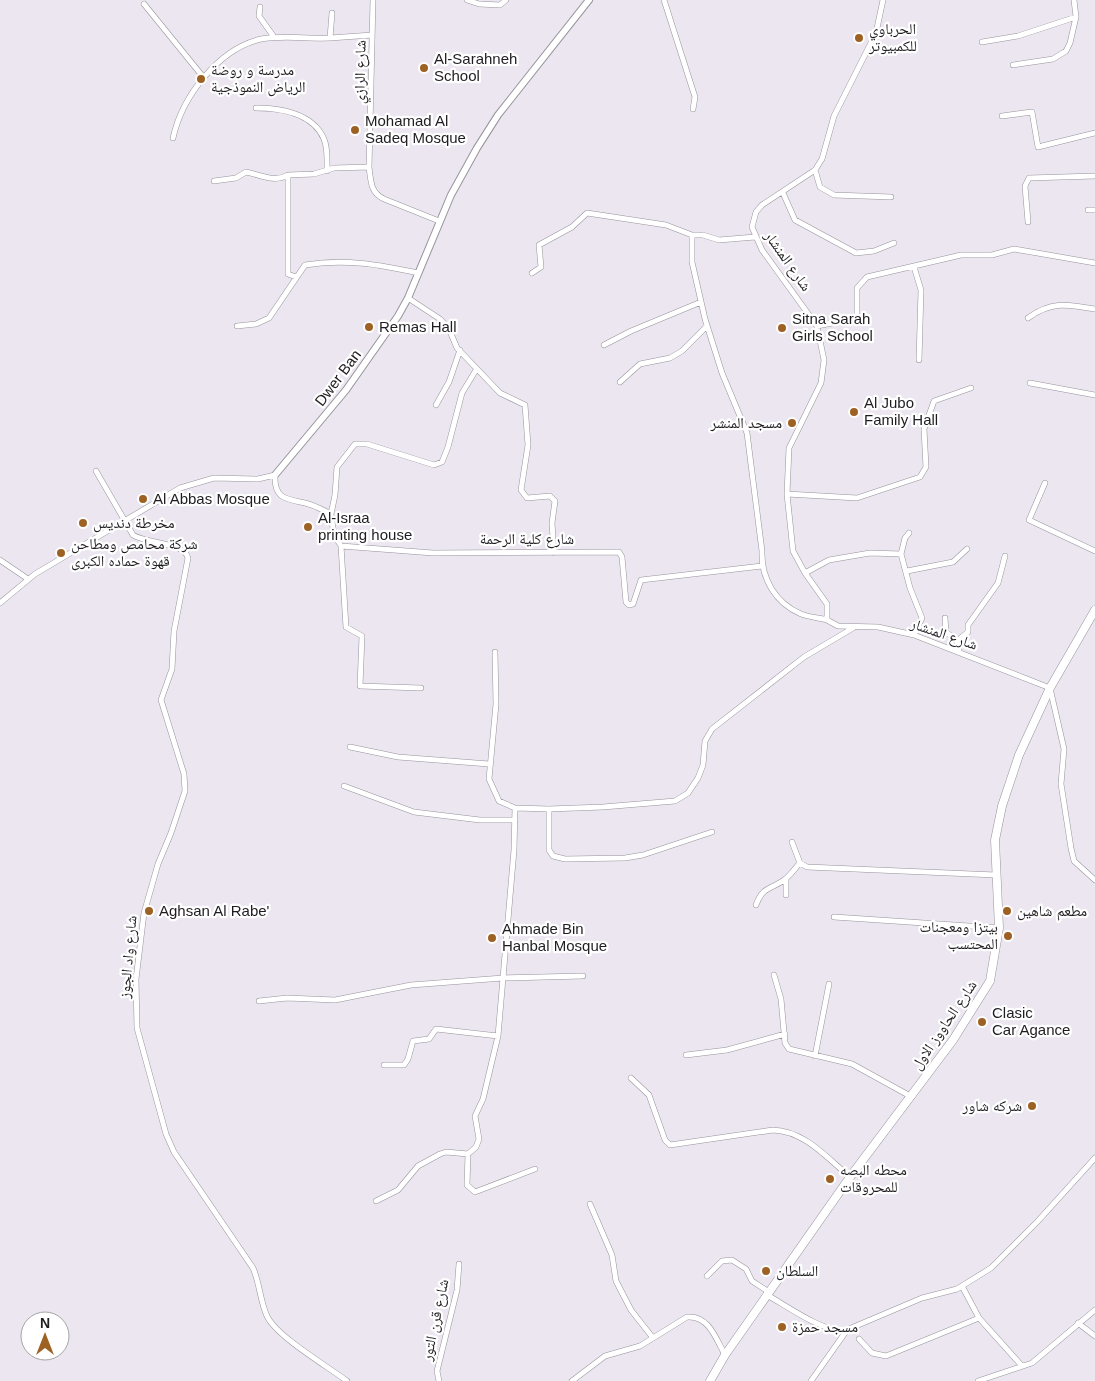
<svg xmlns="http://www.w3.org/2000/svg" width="1095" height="1381" font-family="Helvetica,'Noto Naskh Arabic',sans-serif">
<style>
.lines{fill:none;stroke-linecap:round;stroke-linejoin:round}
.minor-casing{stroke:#97939b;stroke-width:6}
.tertiary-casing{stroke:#97939b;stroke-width:8}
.secondary-casing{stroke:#97939b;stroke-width:9}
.minor{stroke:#fff;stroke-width:5}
.tertiary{stroke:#fff;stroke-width:6}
.secondary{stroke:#fff;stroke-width:8}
.poi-dot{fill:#9d6123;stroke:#fff;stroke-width:2}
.labels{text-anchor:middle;stroke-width:4.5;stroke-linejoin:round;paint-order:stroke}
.poi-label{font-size:15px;fill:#1f1d20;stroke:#fff;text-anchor:start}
.street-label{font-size:15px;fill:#1f1d20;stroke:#fff}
</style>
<rect width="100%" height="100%" fill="#ebe6ef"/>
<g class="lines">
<defs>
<path id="minor" d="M 373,0 L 369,167 C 371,181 370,192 384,199 L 439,221
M 467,0 L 479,4 L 500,5 L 506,0
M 664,0 L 695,97 L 693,109
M 883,0 L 876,33 L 834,116 L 822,159 L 815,170 L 762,205 L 756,212 L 752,227 L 762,250 L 817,326 L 824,360 L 821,383 L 789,448 L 787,494 L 793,551 L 805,573 L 827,604 L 827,620 L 838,626 L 878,627 L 914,635 L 1050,688 L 1064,749 L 1061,784 L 1071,848 L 1074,861 L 1095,880
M 144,4 L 204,78
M 260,7 L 259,16 L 274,37
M 330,38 L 332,13
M 982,42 L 1018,36 L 1076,17
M 1013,65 L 1053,59 L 1066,51 L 1070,43 L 1076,17 L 1074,0
M 256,108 C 280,108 313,113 324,139 C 328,148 327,161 327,171
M 1002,116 L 1032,112 L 1038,147 L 1095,133
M 173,138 C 182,97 218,49 261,39 C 284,35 307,39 330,38 C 344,37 358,36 372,35
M 815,170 L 820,187 L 834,195 L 891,197
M 214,181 L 236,178 L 246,172 C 261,175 274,183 288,175
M 783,193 L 795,220 L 856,253 L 874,251 L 894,243
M 1088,210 L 1095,210
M 1028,222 L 1025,186 L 1029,178 L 1095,176
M 692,235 L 692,262 L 705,319 L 722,373 L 747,433 L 762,551 C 761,578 775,603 801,614 C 809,617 819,618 827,620
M 914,267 L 921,290 L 919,360
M 532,273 L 541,267 L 539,245 L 572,227 L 587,213 L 666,225 L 692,235 L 703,235 L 719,240 L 755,237
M 296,277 L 288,274 L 288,175 L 314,174 L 334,168 L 369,167
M 408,298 L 440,319 L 449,329 L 457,348 L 500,393 L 525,405 L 528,445 L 521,490 L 527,498 L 550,496 L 555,501 L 552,523 L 554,553
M 1028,318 C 1051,301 1068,304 1095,309
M 237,326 L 256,324 L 269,318 L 305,265 C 344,258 381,265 418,273
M 817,326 L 853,319 L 857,314 L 857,288 L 867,277 L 961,255 L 992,255 L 1014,249 L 1095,263
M 604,345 L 631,331 L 701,302
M 620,382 L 640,364 L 670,358 L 682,351 L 707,326
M 1030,383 L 1095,395
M 436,405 L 449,382 L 460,350
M 96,471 L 133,535 C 147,544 184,542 188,558 L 174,631 L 172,669 L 161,700 L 184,774 L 185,791 L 171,833 L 158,864 L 144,913 L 136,979 L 137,1028 L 166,1134 L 174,1152 L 253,1268 C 260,1284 260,1301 267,1316 C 276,1336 327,1366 347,1381
M 1045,483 L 1029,520 L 1095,551
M 787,494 L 857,498 L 920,477 L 926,467 L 924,429 L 934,401 L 971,388
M 331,514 L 335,495 L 337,467 L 355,444 L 367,444 L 434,465 L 442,462 L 448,447 L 462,393 L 476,370
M 341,546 L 346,627 L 362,636 L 360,686 L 421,688
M 901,554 L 905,538 L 909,533
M 0,560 L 28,579
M 907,571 L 953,562 L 967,549
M 805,573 L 829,560 L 870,553 L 901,554 L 910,588 L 922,618 L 914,635
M 0,603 L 35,574 L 180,488 L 214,478 L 258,479 L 275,475 C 274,499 286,499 305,503 C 314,505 323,510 331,514 L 334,535 L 341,546 L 433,553 L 619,552 L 622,557 L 626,602 L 629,605 L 633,604 L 641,580 L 762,566
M 945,618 L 946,632 L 957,641
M 959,651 L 957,641 L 968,632 L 968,625 L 998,583 L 1005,556
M 495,652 L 496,704 L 489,779 L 499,801 L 515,808 L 549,809 L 603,807 L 675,801 L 688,793 L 698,778 L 703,765 L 705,741 L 712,729 L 804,657 L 853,628
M 350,747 L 398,757 L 489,764
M 344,786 L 414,812 L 480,820 L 515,820
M 549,809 L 549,850 L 553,856 L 565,859 L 625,858 L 643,855 L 712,832
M 792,842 L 800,863
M 786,879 L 786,895
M 756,905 C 763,886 770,890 784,880 C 790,876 795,868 800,863 L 807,867 L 996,875
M 834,917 L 999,928
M 774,975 L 781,999 L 785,1043 L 789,1049 L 852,1064 L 912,1097
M 259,1001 L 287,998 L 335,1000 L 411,985 L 503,978 L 583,976
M 686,1055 L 727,1050 L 785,1034
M 815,1056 L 829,984
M 384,1065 L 404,1065 L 408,1059 L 413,1041 L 429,1039 L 436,1029 L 498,1036
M 631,1078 L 649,1095 L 665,1140 L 670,1145 L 773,1130 C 805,1131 827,1158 850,1177
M 468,1154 L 467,1185 L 475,1192 L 535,1169
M 376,1201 L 398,1190 L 418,1166 L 440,1154 L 446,1152 L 468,1154 L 476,1147 L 479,1139 L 475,1116 L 483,1099 L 498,1036 L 514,850 L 515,808
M 590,1204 L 612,1255 L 616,1281 L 631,1310 L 653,1338
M 707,1276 L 722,1261 L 732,1260 L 746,1269 L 752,1281 L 769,1292
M 962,1286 L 979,1318 L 1022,1366
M 767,1295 C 787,1306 821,1331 844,1331 L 922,1298 L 957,1289 L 991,1268 L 1038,1221 L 1095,1158
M 1078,1323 L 1095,1336
M 859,1339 L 872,1353 L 886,1356 L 979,1318
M 439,1381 L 437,1371 L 457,1290 L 459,1264
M 572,1381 L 605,1356 L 640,1346 L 687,1317 C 709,1315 716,1339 725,1355
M 811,1381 L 847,1330
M 978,1381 L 1032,1363 L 1095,1310"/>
<path id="tertiary" d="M 275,475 L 346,390 L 398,316 L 408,298 L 451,195 L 477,148 L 498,115 L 589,0"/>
<path id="secondary" d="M 710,1381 L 725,1355 L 850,1177 L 953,1040 L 990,981 L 999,928 L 995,840 L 1002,806 L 1019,755 L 1050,688 L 1095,610"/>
</defs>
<use href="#minor" class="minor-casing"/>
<use href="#tertiary" class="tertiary-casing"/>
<use href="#secondary" class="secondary-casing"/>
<use href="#minor" class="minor"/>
<use href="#tertiary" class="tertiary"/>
<use href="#secondary" class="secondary"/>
</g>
<g class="poi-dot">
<circle cx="859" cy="38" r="5"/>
<circle cx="424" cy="68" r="5"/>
<circle cx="201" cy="79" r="5"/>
<circle cx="355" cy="130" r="5"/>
<circle cx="369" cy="327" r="5"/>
<circle cx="782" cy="328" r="5"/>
<circle cx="854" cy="412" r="5"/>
<circle cx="792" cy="423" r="5"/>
<circle cx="143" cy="499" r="5"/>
<circle cx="83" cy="523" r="5"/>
<circle cx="308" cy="527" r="5"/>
<circle cx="61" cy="553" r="5"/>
<circle cx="149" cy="911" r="5"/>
<circle cx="1007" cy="911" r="5"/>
<circle cx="1008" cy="936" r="5"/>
<circle cx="492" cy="938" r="5"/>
<circle cx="982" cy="1022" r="5"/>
<circle cx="1032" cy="1106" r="5"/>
<circle cx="830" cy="1179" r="5"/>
<circle cx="766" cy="1271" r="5"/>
<circle cx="782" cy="1327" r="5"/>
</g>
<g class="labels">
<g class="poi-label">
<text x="869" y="34">الحرباوي<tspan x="869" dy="17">للكمبيوتر</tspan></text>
<text x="434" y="64">Al-Sarahneh<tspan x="434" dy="17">School</tspan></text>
<text x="211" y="75">مدرسة و روضة<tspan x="211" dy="17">الرياض النموذجية</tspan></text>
<text x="365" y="126">Mohamad Al<tspan x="365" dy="17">Sadeq Mosque</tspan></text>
<text x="792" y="324">Sitna Sarah<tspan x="792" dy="17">Girls School</tspan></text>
<text x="379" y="332">Remas Hall</text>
<text x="864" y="408">Al Jubo<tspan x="864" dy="17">Family Hall</tspan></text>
<text x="782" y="428" text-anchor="end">مسجد المنشر</text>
<text x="153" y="504">Al Abbas Mosque</text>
<text x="318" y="523">Al-Israa<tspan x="318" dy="17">printing house</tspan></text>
<text x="93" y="528">مخرطة دنديس</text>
<text x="71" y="549">شركة محامص ومطاحن<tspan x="71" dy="17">قهوة حماده الكبرى</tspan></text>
<text x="159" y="916">Aghsan Al Rabe'</text>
<text x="1017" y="916">مطعم شاهين</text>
<text x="998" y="932" text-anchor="end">بيتزا ومعجنات<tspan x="998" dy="17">المحتسب</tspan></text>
<text x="502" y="934">Ahmade Bin<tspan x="502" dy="17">Hanbal Mosque</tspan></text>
<text x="992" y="1018">Clasic<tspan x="992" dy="17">Car Agance</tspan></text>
<text x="1022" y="1111" text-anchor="end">شركه شاور</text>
<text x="840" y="1175">محطه البصه<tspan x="840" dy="17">للمحروقات</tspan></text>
<text x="776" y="1276">السلطان</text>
<text x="792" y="1332">مسجد حمزة</text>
</g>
<g class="street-label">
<text transform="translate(360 72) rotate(-89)" y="5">شارع الرازي</text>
<text transform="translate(788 261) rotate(55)" y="5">شارع المنشار</text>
<text transform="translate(338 378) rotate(-53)" y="5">Dwer Ban</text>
<text x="527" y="544">شارع كلية الرحمة</text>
<text transform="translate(944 634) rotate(19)" y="5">شارع المنشار</text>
<text transform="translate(128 957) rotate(-85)" y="5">شارع واد الجوز</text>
<text transform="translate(944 1025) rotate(-56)" y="5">شارع الحاووز الاول</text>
<text transform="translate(435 1320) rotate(-78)" y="5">شارع قرن التور</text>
</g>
</g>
<g transform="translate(45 1336)"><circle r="24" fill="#ffffff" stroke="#a5a5a6"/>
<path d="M0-4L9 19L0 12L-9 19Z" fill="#9d6123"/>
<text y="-8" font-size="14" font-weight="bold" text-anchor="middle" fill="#1f1d20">N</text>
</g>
</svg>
